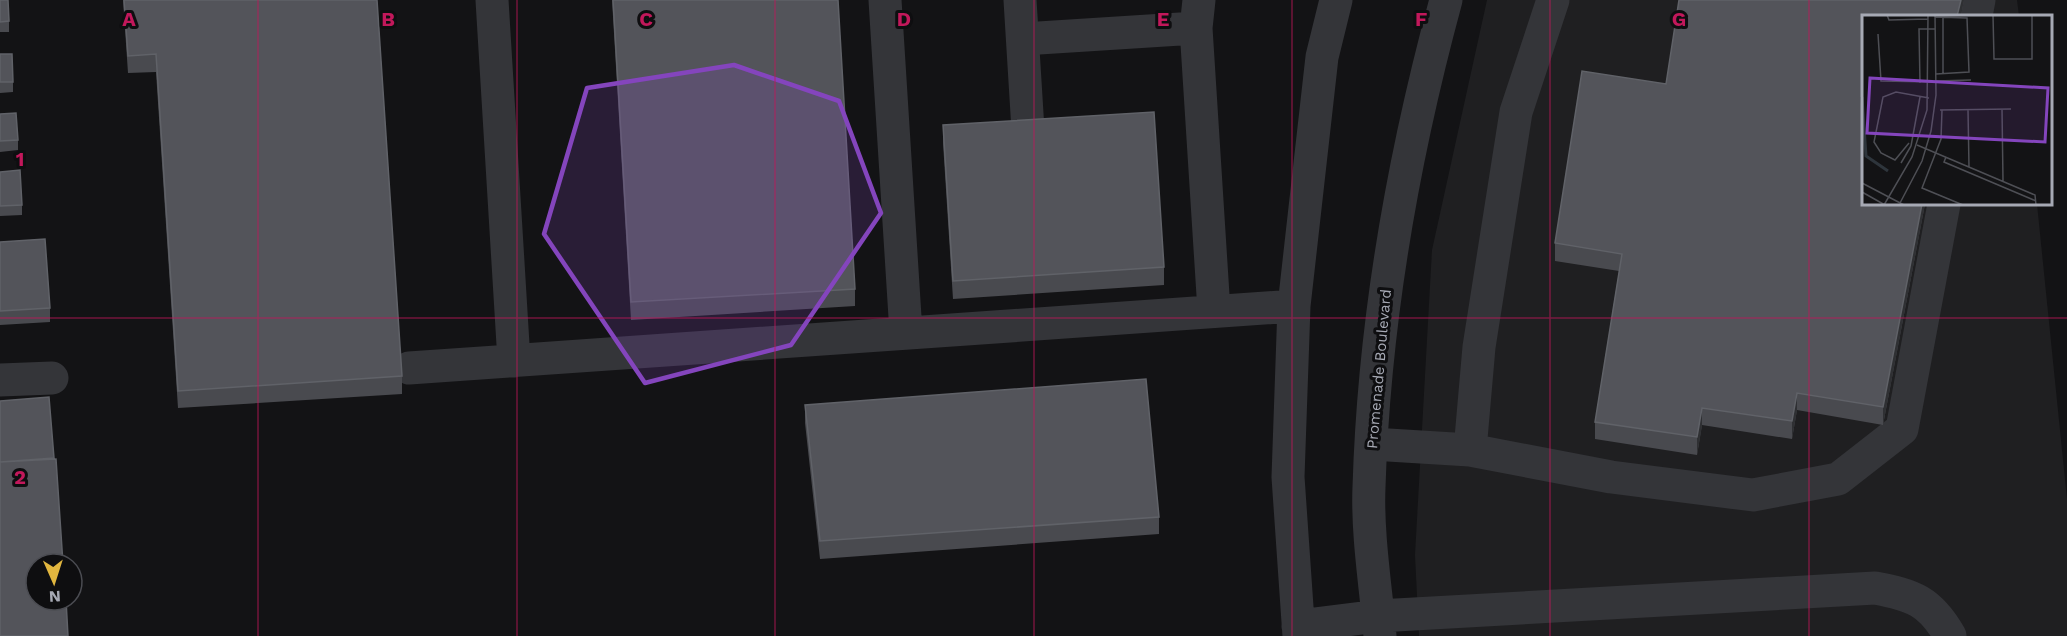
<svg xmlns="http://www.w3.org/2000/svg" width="2067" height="636" font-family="'Work Sans',sans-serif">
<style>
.built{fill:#1f1f21}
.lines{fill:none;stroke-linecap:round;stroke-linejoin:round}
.minor{stroke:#343539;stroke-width:33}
.wall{fill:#494a4f}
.shaded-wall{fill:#2f3033}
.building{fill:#53545a;stroke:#606268;stroke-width:1.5}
.marked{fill:#8445bd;fill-opacity:0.2;stroke:#8445bd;stroke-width:4.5;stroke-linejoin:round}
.grid{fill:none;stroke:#c2185b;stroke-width:1.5;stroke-opacity:0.55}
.labels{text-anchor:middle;stroke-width:6;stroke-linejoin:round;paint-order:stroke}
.street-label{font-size:15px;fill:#a6a9b4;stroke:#0e0e10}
.inset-river{fill:none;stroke:#2e353c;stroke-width:3}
.inset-road{fill:none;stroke:#4e4f55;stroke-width:1.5}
.view{fill:#8445bd;fill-opacity:0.15;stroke:#8445bd;stroke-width:3}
.inset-edge{fill:none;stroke:#a6a9b4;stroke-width:3}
.grid-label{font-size:20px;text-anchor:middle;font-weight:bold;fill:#c2185b;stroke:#0e0e10;stroke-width:6;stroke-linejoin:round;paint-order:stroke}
</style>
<rect width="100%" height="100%" fill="#131315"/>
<path class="built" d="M 1487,0 L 2017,0 L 2019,16 L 1863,16 L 1863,204 L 2037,204 L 2067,499 L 2067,636 L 1419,636 L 1415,555 L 1432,250 Z"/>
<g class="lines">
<path class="minor" d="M 492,0 L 514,361
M 885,0 L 906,333
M 1020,0 L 1028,130
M 1199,0 L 1196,28 L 1214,311
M 1976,16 L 1979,0
M 1023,39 L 1196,28
M 409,368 L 1294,306
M 0,380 L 52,378
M 1372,444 L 1470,450 L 1611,477 L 1753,495 L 1838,479 L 1902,429 L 1944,204
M 1470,450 L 1479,347 L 1516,112 L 1553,0
M 1298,626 L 1378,616 L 1875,588 C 1913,595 1930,601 1950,636
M 1299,636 L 1288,477 L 1294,306 L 1322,57 L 1336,0
M 1380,636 C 1376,589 1367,534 1369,487 C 1374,323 1403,158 1446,0"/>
</g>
<path class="wall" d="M 0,0 L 9,21 L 9,32 L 0,32 Z
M 123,0 L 377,0 L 402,376 L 402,394 L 178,408 L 156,72 L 128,73 Z
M 612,0 L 838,0 L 855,289 L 855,306 L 631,320 Z
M 1679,0 L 1964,0 L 1961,16 L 1863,204 L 1925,204 L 1883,425 L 1797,410 L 1792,439 L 1702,425 L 1697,455 L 1595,439 L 1595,422 L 1619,271 L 1555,261 L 1555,243 L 1666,84 Z
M 0,54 L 13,82 L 13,92 L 0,93 Z
M 0,114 L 18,140 L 18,150 L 0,152 Z
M 943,125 L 1164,267 L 1164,285 L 953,299 L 943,143 Z
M 0,172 L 22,205 L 22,215 L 0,216 Z
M 0,242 L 50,308 L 50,322 L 0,325 Z
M 805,405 L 1159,517 L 1159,534 L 820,559 L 805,423 Z"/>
<path class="shaded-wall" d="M 1961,0 L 1964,0 L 1961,16 L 1957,16 Z
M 1922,204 L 1925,204 L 1883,425 L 1883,407 Z
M 1797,393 L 1797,410 L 1792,439 L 1792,421 Z
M 1702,408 L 1702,425 L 1697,455 L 1697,437 Z"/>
<path class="building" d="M 0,0 L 8,0 L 9,21 L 0,22 Z
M 124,0 L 377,0 L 402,376 L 178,391 L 156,54 L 128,56 Z
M 613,0 L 838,0 L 855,289 L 631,302 Z
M 1679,0 L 1961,0 L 1957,16 L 1863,16 L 1863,204 L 1922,204 L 1883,407 L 1797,393 L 1792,421 L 1702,408 L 1697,437 L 1595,422 L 1622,254 L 1555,243 L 1582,71 L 1666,84 Z
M 0,54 L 12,54 L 13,82 L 0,82 Z
M 1154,112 L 1164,267 L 953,281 L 943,125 Z
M 16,113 L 18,140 L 0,141 L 0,114 Z
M 20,170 L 22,205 L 0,206 L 0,172 Z
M 45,239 L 50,308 L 0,311 L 0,242 Z
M 1146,379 L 1159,517 L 820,541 L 805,405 Z
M 49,397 L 54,458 L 0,462 L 0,401 Z
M 56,459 L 63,564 L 36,564 L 36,600 L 66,600 L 68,636 L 0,636 L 0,462 Z"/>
<path class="marked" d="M 734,65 L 839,101 L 881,213 L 791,345 L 645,383 L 544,234 L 587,88 Z"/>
<path class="grid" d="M 258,0 L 258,636M 517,0 L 517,636M 775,0 L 775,636M 1034,0 L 1034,636M 1292,0 L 1292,636M 1550,0 L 1550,636M 1809,0 L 1809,636M 0,318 L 2067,318"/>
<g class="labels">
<g class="street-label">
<text transform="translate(1379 369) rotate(-85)" y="5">Promenade Boulevard</text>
</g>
</g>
<g transform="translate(1862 15)">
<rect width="190" height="190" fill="#131315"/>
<path class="inset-river" d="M 0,82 L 4,141 L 26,156"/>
<path class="inset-road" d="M 25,0 L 27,5 L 66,4M 131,0 L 132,44 L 170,44 L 170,0M 73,2 L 105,3 L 107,57 L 74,59M 81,2 L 81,58M 16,19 L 19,66 L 74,67M 74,66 L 109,65M 58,68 L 57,14 L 73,14M 140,94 L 141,166M 78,95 L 149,94M 80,95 L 79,124 L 60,173 L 101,190M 106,95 L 107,152M 47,128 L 33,145 L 19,138 L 12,127 L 21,82 L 34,77 L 67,83M 55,130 L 173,180 L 174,190M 49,131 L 58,82M 84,142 L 82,147 L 174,186M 39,148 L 49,131M 0,168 L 42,190M 0,177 L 23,190M 38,188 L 60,146 L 69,116 L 74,80 L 73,0M 22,190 L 50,142 L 65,95 L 66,0"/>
<path class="view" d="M 8,63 L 186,73 L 183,127 L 5,118 Z"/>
<rect width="190" height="190" class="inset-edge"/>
</g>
<g class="grid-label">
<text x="129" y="26">A</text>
<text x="388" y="26">B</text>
<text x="646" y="26">C</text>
<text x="904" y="26">D</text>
<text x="1163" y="26">E</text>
<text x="1421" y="26">F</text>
<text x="1679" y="26">G</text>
<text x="20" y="166">1</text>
<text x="20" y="484">2</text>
</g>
<g transform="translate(54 582) rotate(177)"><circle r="28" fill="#0e0e10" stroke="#4b4c52" stroke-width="1.5"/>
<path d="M0-4.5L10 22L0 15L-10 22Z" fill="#e1b63f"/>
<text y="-9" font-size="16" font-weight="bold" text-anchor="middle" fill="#a6a9b4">N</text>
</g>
</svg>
